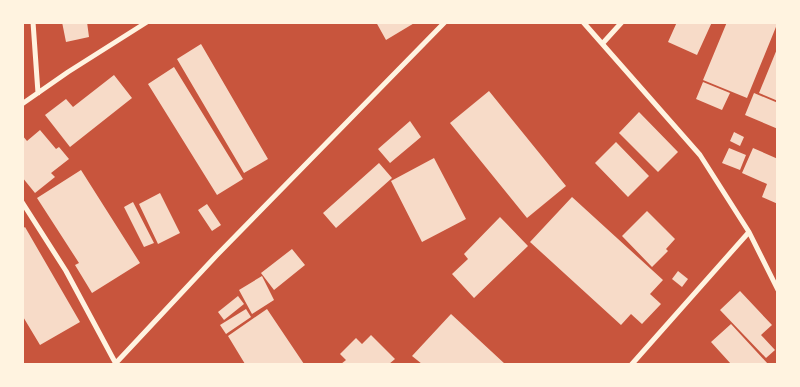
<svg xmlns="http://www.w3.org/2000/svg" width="800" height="387" font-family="Mulish,sans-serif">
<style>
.building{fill:#f7dbc8}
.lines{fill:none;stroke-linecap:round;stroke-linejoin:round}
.minor{stroke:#fff3e0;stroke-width:5}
</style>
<rect width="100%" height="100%" fill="#c8553d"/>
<path class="building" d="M 62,22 L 87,22 L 89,37 L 66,42 Z
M 376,22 L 416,22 L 386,40 Z
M 677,22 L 712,22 L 697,55 L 668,42 Z
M 727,22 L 778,22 L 747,98 L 703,80 Z
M 201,44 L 268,159 L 244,173 L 177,59 Z
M 777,49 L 778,49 L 778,101 L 759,93 Z
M 174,67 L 243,179 L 217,195 L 148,84 Z
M 114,75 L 132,98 L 70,147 L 45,115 L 66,99 L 73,107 Z
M 703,82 L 730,93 L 722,110 L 696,99 Z
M 489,91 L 566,186 L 527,218 L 450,123 Z
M 754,93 L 778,103 L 778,129 L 745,115 Z
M 639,112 L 678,152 L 658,172 L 619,133 Z
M 410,121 L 421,137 L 390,163 L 378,149 Z
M 40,130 L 56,149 L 59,147 L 69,159 L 51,173 L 55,177 L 35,193 L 22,177 L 22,135 L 27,141 Z
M 734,132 L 744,137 L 740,146 L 730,141 Z
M 616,142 L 649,176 L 628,197 L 595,163 Z
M 729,148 L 746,155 L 740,170 L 722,163 Z
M 753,148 L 778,159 L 778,204 L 762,197 L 767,184 L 742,173 Z
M 434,158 L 466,219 L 422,242 L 391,181 Z
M 379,163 L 392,178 L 336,228 L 323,213 Z
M 81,170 L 140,263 L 92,293 L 75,265 L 79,263 L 37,198 Z
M 160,193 L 180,233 L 158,244 L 139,204 Z
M 572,197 L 663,280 L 650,294 L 661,304 L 642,324 L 631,314 L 621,325 L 530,242 Z
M 133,202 L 154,243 L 144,247 L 124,207 Z
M 207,204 L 221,225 L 212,231 L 198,210 Z
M 647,211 L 675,239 L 666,249 L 668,251 L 652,267 L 622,236 Z
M 500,217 L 528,246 L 474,298 L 452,274 L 468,259 L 464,254 Z
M 25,227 L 80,322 L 40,345 L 22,315 L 22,229 Z
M 292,249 L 305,265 L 274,290 L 261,273 Z
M 678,271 L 688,279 L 682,287 L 672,279 Z
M 262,276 L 274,300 L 252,314 L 239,290 Z
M 740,291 L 772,325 L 761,335 L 775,350 L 766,358 L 720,310 Z
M 238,296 L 244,304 L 224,320 L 218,312 Z
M 246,309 L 251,317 L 226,334 L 220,325 Z
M 267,309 L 304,364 L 245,364 L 228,336 Z
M 451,314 L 505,364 L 422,364 L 412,356 Z
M 731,324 L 768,364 L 731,364 L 711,342 Z
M 371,335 L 395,359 L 389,364 L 341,364 L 346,360 L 340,354 L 356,338 L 362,344 Z"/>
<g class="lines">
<path class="minor" d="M 33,22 L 38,93
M 583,22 L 700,155 L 749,232 L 778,290
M 603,43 L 622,22
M 22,104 L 68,72 L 147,22
M 22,202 L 66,271 L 116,364
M 115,364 L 216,256 L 445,22
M 632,364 L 749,232"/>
</g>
<rect width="800" height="387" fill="none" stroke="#fff3e0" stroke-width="48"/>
</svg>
